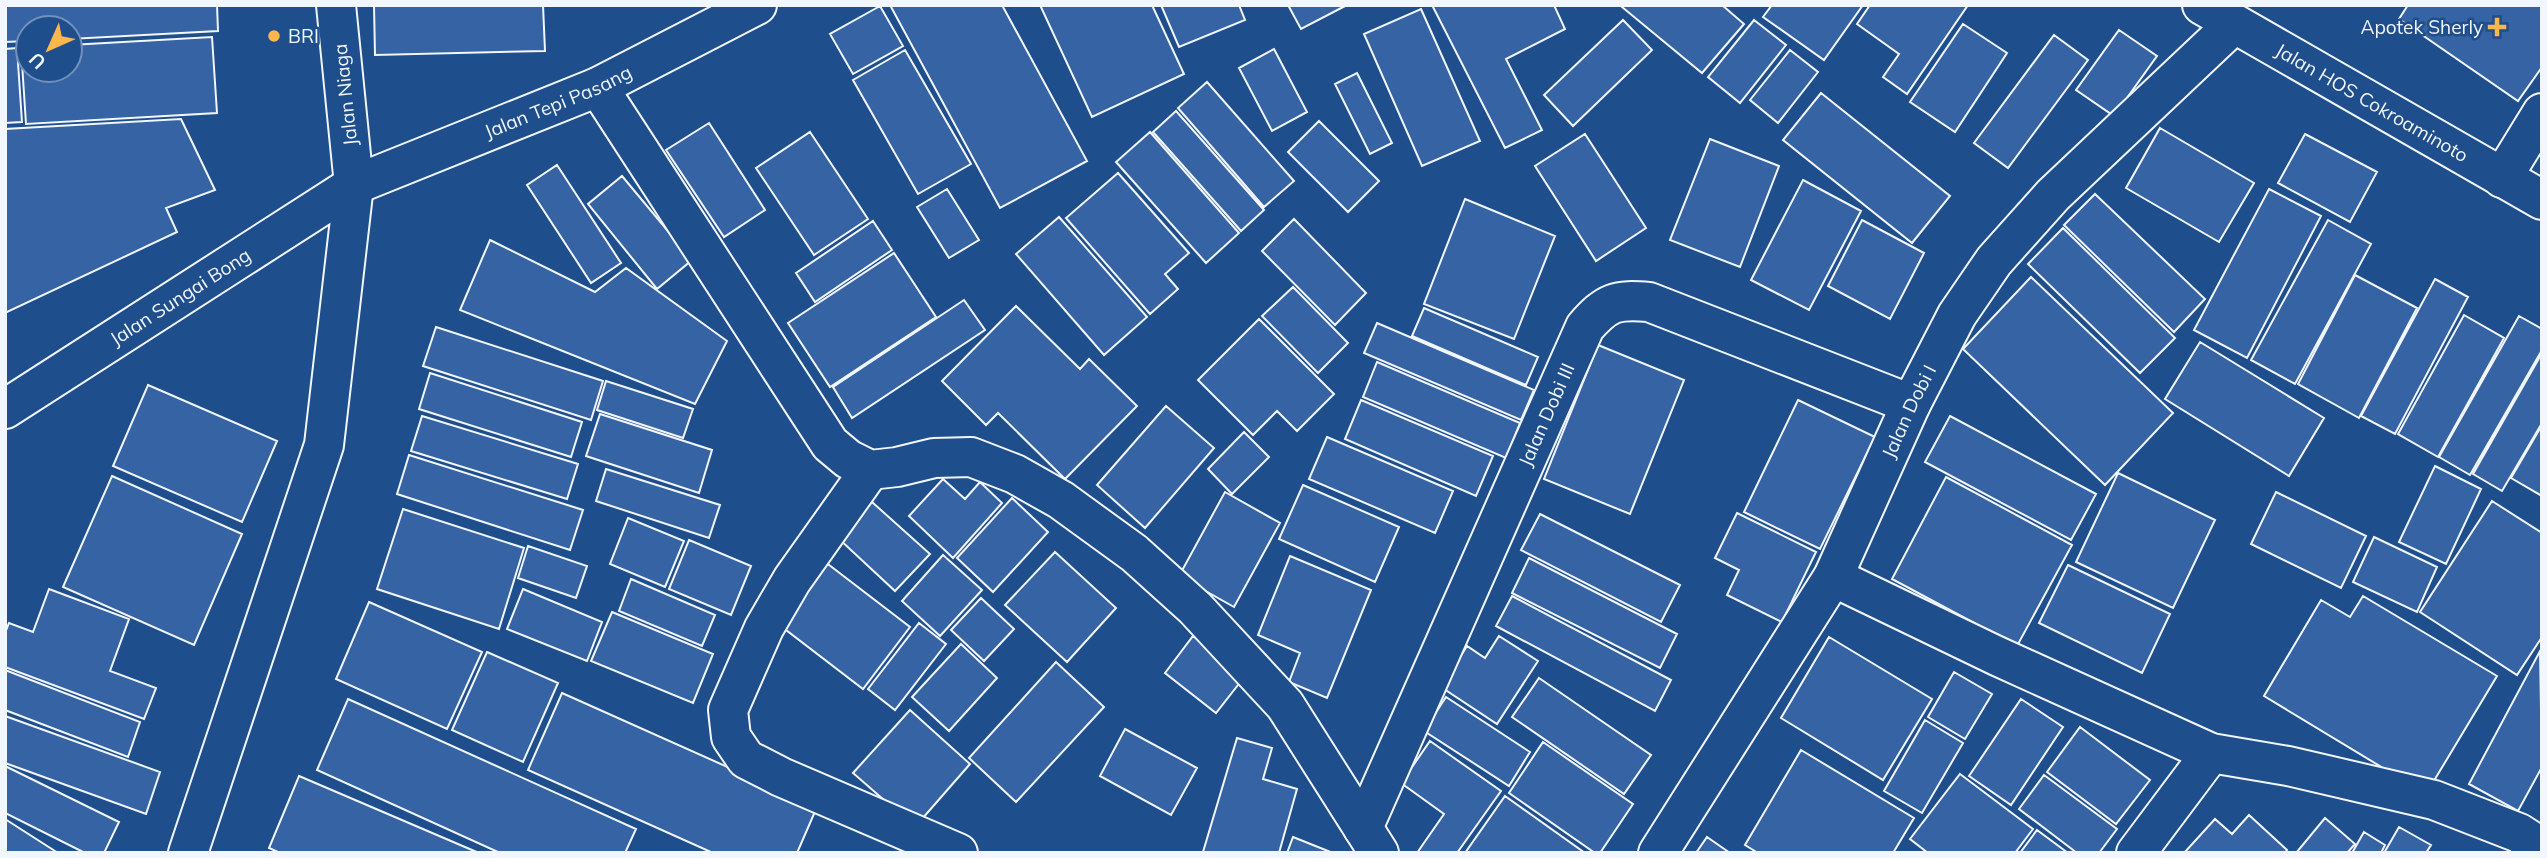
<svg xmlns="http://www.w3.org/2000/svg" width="2547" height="858" font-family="Mulish,sans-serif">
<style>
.building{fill:#3563a3;stroke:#f2f6ff;stroke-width:2}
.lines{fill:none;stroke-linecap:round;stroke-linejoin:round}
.minor-casing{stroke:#f2f6ff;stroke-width:42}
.major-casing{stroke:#f2f6ff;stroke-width:42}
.minor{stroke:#1f4e8c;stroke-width:38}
.major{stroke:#1f4e8c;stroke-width:38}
.poi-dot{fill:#ffb74d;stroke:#1f4e8c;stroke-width:2.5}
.labels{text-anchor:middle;stroke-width:5;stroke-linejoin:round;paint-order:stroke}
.poi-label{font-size:19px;fill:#f2f6ff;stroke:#1f4e8c;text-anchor:end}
.street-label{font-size:19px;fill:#f2f6ff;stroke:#1f4e8c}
</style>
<rect width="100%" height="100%" fill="#1f4e8c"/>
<path class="building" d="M 5,5 L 217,5 L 218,31 L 70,39 L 70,28 L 28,28 L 28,41 L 5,42 Z
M 374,5 L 543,5 L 545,51 L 375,55 Z
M 890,5 L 1002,5 L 1087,161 L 1000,208 Z
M 1040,5 L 1152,5 L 1184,74 L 1092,117 Z
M 1161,5 L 1239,5 L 1245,20 L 1179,47 Z
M 1288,5 L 1347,5 L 1301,29 Z
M 1432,5 L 1554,5 L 1565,29 L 1506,59 L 1542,130 L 1505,148 Z
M 1624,5 L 1722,5 L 1744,24 L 1702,73 L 1622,7 Z
M 1772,5 L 1863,5 L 1824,60 L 1763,17 Z
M 1870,5 L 1968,5 L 1907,94 L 1883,77 L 1899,54 L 1857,24 Z
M 2408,5 L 2542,5 L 2542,67 L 2518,101 L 2399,19 Z
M 880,6 L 903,46 L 853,74 L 830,34 Z
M 1421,9 L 1480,141 L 1422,166 L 1364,34 Z
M 1623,20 L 1652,50 L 1573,126 L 1544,95 Z
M 1754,20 L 1786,45 L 1740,103 L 1708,77 Z
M 1963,24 L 2007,53 L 1955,132 L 1910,102 Z
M 2119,30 L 2157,56 L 2114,116 L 2076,90 Z
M 2054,35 L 2088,60 L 2008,168 L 1974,143 Z
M 212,37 L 217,113 L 26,124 L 21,48 L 28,47 L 28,70 L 70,70 L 70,45 Z
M 17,48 L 22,122 L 5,123 L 5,49 Z
M 1274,49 L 1307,112 L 1272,131 L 1239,68 Z
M 905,50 L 971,164 L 918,194 L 853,80 Z
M 1790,50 L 1818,72 L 1778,123 L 1750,100 Z
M 1357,73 L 1392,143 L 1370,154 L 1335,84 Z
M 1207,82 L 1294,181 L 1264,207 L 1178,108 Z
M 1821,93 L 1950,196 L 1912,243 L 1783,140 Z
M 1176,111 L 1264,210 L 1241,231 L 1153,132 Z
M 181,119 L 215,190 L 166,208 L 177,232 L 5,313 L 5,129 Z
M 1319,121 L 1379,181 L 1348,212 L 1288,152 Z
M 709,123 L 765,210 L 724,237 L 666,150 Z
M 2160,128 L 2254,183 L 2219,242 L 2126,188 Z
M 810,132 L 868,219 L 814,255 L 756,168 Z
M 1150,132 L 1239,233 L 1206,263 L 1116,162 Z
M 1585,134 L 1646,228 L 1596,261 L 1535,166 Z
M 2305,134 L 2377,172 L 2350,222 L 2278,183 Z
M 1710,139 L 1779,166 L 1740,267 L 1670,240 Z
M 557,165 L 621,263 L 591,283 L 527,185 Z
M 1118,173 L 1189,253 L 1165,274 L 1178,289 L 1150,314 L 1066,218 Z
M 622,176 L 692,260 L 657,289 L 588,204 Z
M 1803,180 L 1861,211 L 1809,310 L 1751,280 Z
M 947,189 L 979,240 L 949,258 L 917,207 Z
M 2269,189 L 2321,216 L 2247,358 L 2194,330 Z
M 2095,194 L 2205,299 L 2174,332 L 2064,225 Z
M 1465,199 L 1555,236 L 1514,339 L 1424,304 Z
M 1059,217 L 1147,317 L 1104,355 L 1016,254 Z
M 1294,219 L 1366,293 L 1335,325 L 1262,251 Z
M 1862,220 L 1924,253 L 1890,319 L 1828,286 Z
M 2328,220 L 2371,244 L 2295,384 L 2251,360 Z
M 873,221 L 892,250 L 815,302 L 796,273 Z
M 2063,228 L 2175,338 L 2140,373 L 2028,264 Z
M 490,240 L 595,292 L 626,268 L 727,341 L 695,404 L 460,310 Z
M 894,253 L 936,317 L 830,387 L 788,323 Z
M 2355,275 L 2417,308 L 2359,418 L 2298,384 Z
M 2031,277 L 2173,413 L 2105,485 L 1963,349 Z
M 2435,279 L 2468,297 L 2395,434 L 2361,416 Z
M 1293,287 L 1348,343 L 1318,373 L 1262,316 Z
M 964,300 L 985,330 L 852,418 L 833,387 Z
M 1016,306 L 1080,369 L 1089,359 L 1137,406 L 1065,479 L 998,413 L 986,425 L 942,381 Z
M 1424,308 L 1538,357 L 1526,385 L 1412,336 Z
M 2464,315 L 2504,338 L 2438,457 L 2398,434 Z
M 2519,316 L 2542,329 L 2542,350 L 2470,475 L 2439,457 Z
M 1259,319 L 1334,394 L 1297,431 L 1277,411 L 1253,435 L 1198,380 Z
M 1377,323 L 1534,390 L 1521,420 L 1364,353 Z
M 436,327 L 603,381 L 591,420 L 423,366 Z
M 2200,342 L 2324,418 L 2289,476 L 2165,399 Z
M 1598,345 L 1684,380 L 1630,514 L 1544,479 Z
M 2542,353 L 2542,423 L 2502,491 L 2473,474 Z
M 1377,362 L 1520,423 L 1506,458 L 1363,397 Z
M 430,373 L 582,422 L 571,457 L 419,409 Z
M 606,381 L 693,409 L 683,438 L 597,410 Z
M 148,385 L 277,441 L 242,522 L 113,466 Z
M 1361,400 L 1493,456 L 1476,496 L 1345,439 Z
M 1798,400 L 1875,437 L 1820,549 L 1744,512 Z
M 1166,406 L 1214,448 L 1145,528 L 1097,485 Z
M 600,414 L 712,450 L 699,493 L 586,456 Z
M 422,416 L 578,464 L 567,499 L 411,451 Z
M 1950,416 L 2096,494 L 2071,540 L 1925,462 Z
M 2542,425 L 2542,496 L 2511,478 Z
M 1244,432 L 1269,457 L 1232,494 L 1208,469 Z
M 1327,437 L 1453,491 L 1435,533 L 1309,479 Z
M 409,455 L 583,510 L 570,550 L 397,494 Z
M 2435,466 L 2481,489 L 2446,564 L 2399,542 Z
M 606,469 L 720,505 L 709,538 L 596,501 Z
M 2118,473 L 2215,520 L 2173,608 L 2076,562 Z
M 112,476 L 242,534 L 194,645 L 63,587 Z
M 1946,477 L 2072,545 L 2017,646 L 1892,579 Z
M 943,479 L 965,499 L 980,482 L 1002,503 L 953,558 L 909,516 Z
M 1303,485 L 1399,527 L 1375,582 L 1279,539 Z
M 1225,492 L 1280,523 L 1234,607 L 1179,576 Z
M 2276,492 L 2366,536 L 2341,588 L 2251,544 Z
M 1012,498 L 1048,532 L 993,592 L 957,558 Z
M 2492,501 L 2542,533 L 2542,637 L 2517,675 L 2420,612 Z
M 872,502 L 930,554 L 895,591 L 838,538 Z
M 403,509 L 524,548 L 499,629 L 377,589 Z
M 1737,513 L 1816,552 L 1782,622 L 1727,595 L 1739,570 L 1715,558 Z
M 1540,514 L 1680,585 L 1661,622 L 1521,550 Z
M 628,518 L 684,541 L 665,587 L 610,564 Z
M 2374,537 L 2437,567 L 2417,612 L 2353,582 Z
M 689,540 L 751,566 L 731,615 L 669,589 Z
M 528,546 L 587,566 L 576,598 L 518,578 Z
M 1055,552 L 1116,608 L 1067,662 L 1005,605 Z
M 943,555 L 982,590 L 940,636 L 902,601 Z
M 1290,556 L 1371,590 L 1327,698 L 1289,682 L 1300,653 L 1258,635 Z
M 820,558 L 910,627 L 863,689 L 773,620 Z
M 1529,558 L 1677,634 L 1660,668 L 1512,593 Z
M 2068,565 L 2170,614 L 2142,673 L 2039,623 Z
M 631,579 L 715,615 L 702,646 L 619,611 Z
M 49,589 L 129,619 L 110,671 L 156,688 L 144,719 L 5,667 L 5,633 L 9,623 L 33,632 Z
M 523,589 L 602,622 L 587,661 L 507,629 Z
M 1512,596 L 1671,680 L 1655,711 L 1496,626 Z
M 2363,596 L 2497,676 L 2426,794 L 2264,696 L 2321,600 L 2350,617 Z
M 981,598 L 1014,629 L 984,661 L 951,630 Z
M 369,602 L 482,652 L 447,729 L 336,679 Z
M 612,612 L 713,654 L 693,703 L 591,661 Z
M 919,623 L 946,644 L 895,710 L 868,689 Z
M 1193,636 L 1245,676 L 1216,713 L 1165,673 Z
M 1499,636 L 1538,661 L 1497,724 L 1441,687 L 1467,646 L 1485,658 Z
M 1829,637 L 1932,699 L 1883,780 L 1781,718 Z
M 961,644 L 997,678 L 949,731 L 912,697 Z
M 2540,651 L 2542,767 L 2518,811 L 2469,784 Z
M 487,652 L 558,683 L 523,762 L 452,730 Z
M 1056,662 L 1104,707 L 1016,802 L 969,758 Z
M 5,670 L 140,722 L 128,757 L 5,710 Z
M 1954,672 L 1992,694 L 1965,739 L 1928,717 Z
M 1539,678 L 1651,755 L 1624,794 L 1512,717 Z
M 562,693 L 817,807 L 797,853 L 713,853 L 528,770 Z
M 1446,697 L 1530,752 L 1509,786 L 1424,731 Z
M 348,699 L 636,829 L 625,853 L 500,853 L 317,770 Z
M 2021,699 L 2063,727 L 2011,805 L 1969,776 Z
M 910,710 L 970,764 L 915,827 L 853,773 Z
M 5,716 L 160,772 L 146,814 L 5,763 Z
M 1925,720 L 1963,743 L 1922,813 L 1884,791 Z
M 2080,727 L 2150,780 L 2116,824 L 2047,772 Z
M 1125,729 L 1197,768 L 1171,815 L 1100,776 Z
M 1237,738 L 1272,748 L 1263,779 L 1297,789 L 1279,853 L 1203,852 Z
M 1430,741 L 1501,791 L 1457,853 L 1417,853 L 1444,814 L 1401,783 Z
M 1543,742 L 1633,804 L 1600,853 L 1595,853 L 1509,793 Z
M 1801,750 L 1914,818 L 1893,853 L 1758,853 L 1745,845 Z
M 5,766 L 119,822 L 104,853 L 85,853 L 5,813 Z
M 1960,774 L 2033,829 L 2015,853 L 1928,853 L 1910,839 Z
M 2044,775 L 2117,829 L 2099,853 L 2077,853 L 2019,809 Z
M 299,776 L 479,853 L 280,853 L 269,848 Z
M 1505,796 L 1585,853 L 1465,853 Z
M 2249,815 L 2287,850 L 2285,853 L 2184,853 L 2215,819 L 2232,834 Z
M 2325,818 L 2355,844 L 2347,853 L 2296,853 Z
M 5,819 L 58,853 L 5,853 Z
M 2399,827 L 2431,845 L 2426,853 L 2384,853 Z
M 2037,830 L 2068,853 L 2020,853 Z
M 2364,832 L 2385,845 L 2381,853 L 2352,853 Z
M 1293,837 L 1333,853 L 1287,853 Z
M 1707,837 L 1730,853 L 1696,853 Z"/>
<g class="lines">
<defs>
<g id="minor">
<path d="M 598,87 L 830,444 L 848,459 L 870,470 L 897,467 L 934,458 L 971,457 L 1015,474 L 1061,500 L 1134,553 L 1195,608 L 1285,705 L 1379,853"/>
<path d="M 2502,178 L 2542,113"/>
<path id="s1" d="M 5,409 L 354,185 L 598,87 L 757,5"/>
<path d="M 870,470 L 792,580 L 764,628 L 728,710 L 731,737 L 746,759 L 781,777 L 958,853"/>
<path d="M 1833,577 L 1997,656 L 2211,753 L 2288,766 L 2434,800 L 2519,833 L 2542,848"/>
<path id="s2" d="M 1363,828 L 1585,327 C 1607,302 1616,299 1649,302 L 1911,404"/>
<path id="s3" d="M 1658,853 L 1833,577 L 1911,404 L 1957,315 L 1994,261 L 2053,195 L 2233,25"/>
<path d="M 2136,853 L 2211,753"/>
</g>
<g id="major">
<path id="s4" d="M 2202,5 L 2542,200"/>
<path d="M 188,853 L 324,445 L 354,185 L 336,5"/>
</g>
</defs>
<use href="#minor" class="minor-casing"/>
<use href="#major" class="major-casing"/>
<use href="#minor" class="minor"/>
<use href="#major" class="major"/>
</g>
<g class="poi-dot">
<path d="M2493.5 16.5h7v7h7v7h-7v7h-7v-7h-7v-7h7z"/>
<circle cx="274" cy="36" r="7"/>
</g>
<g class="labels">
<g class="poi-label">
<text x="2483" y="34">Apotek Sherly</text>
<text x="288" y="43" text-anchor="start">BRI</text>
</g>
<g class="street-label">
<text transform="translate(345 95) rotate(-96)" y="7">Jalan Niaga</text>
<text dy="7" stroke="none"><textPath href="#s1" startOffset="635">Jalan Tepi Pasang</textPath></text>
<text dy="7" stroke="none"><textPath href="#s4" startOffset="196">Jalan HOS Cokroaminoto</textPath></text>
<text dy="7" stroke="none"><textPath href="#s1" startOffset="208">Jalan Sungai Bong</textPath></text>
<text dy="7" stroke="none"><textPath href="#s3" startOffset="509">Jalan Dobi I</textPath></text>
<text dy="7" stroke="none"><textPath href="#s2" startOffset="452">Jalan Dobi III</textPath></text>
</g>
</g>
<rect width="2547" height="858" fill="none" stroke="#f2f6ff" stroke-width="14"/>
<g transform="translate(49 49) rotate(225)"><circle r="33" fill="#1f4e8c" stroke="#7391ba" stroke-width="2"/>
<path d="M0-5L12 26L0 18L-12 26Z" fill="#ffb74d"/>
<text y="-10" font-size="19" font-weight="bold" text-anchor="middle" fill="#f2f6ff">U</text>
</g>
</svg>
